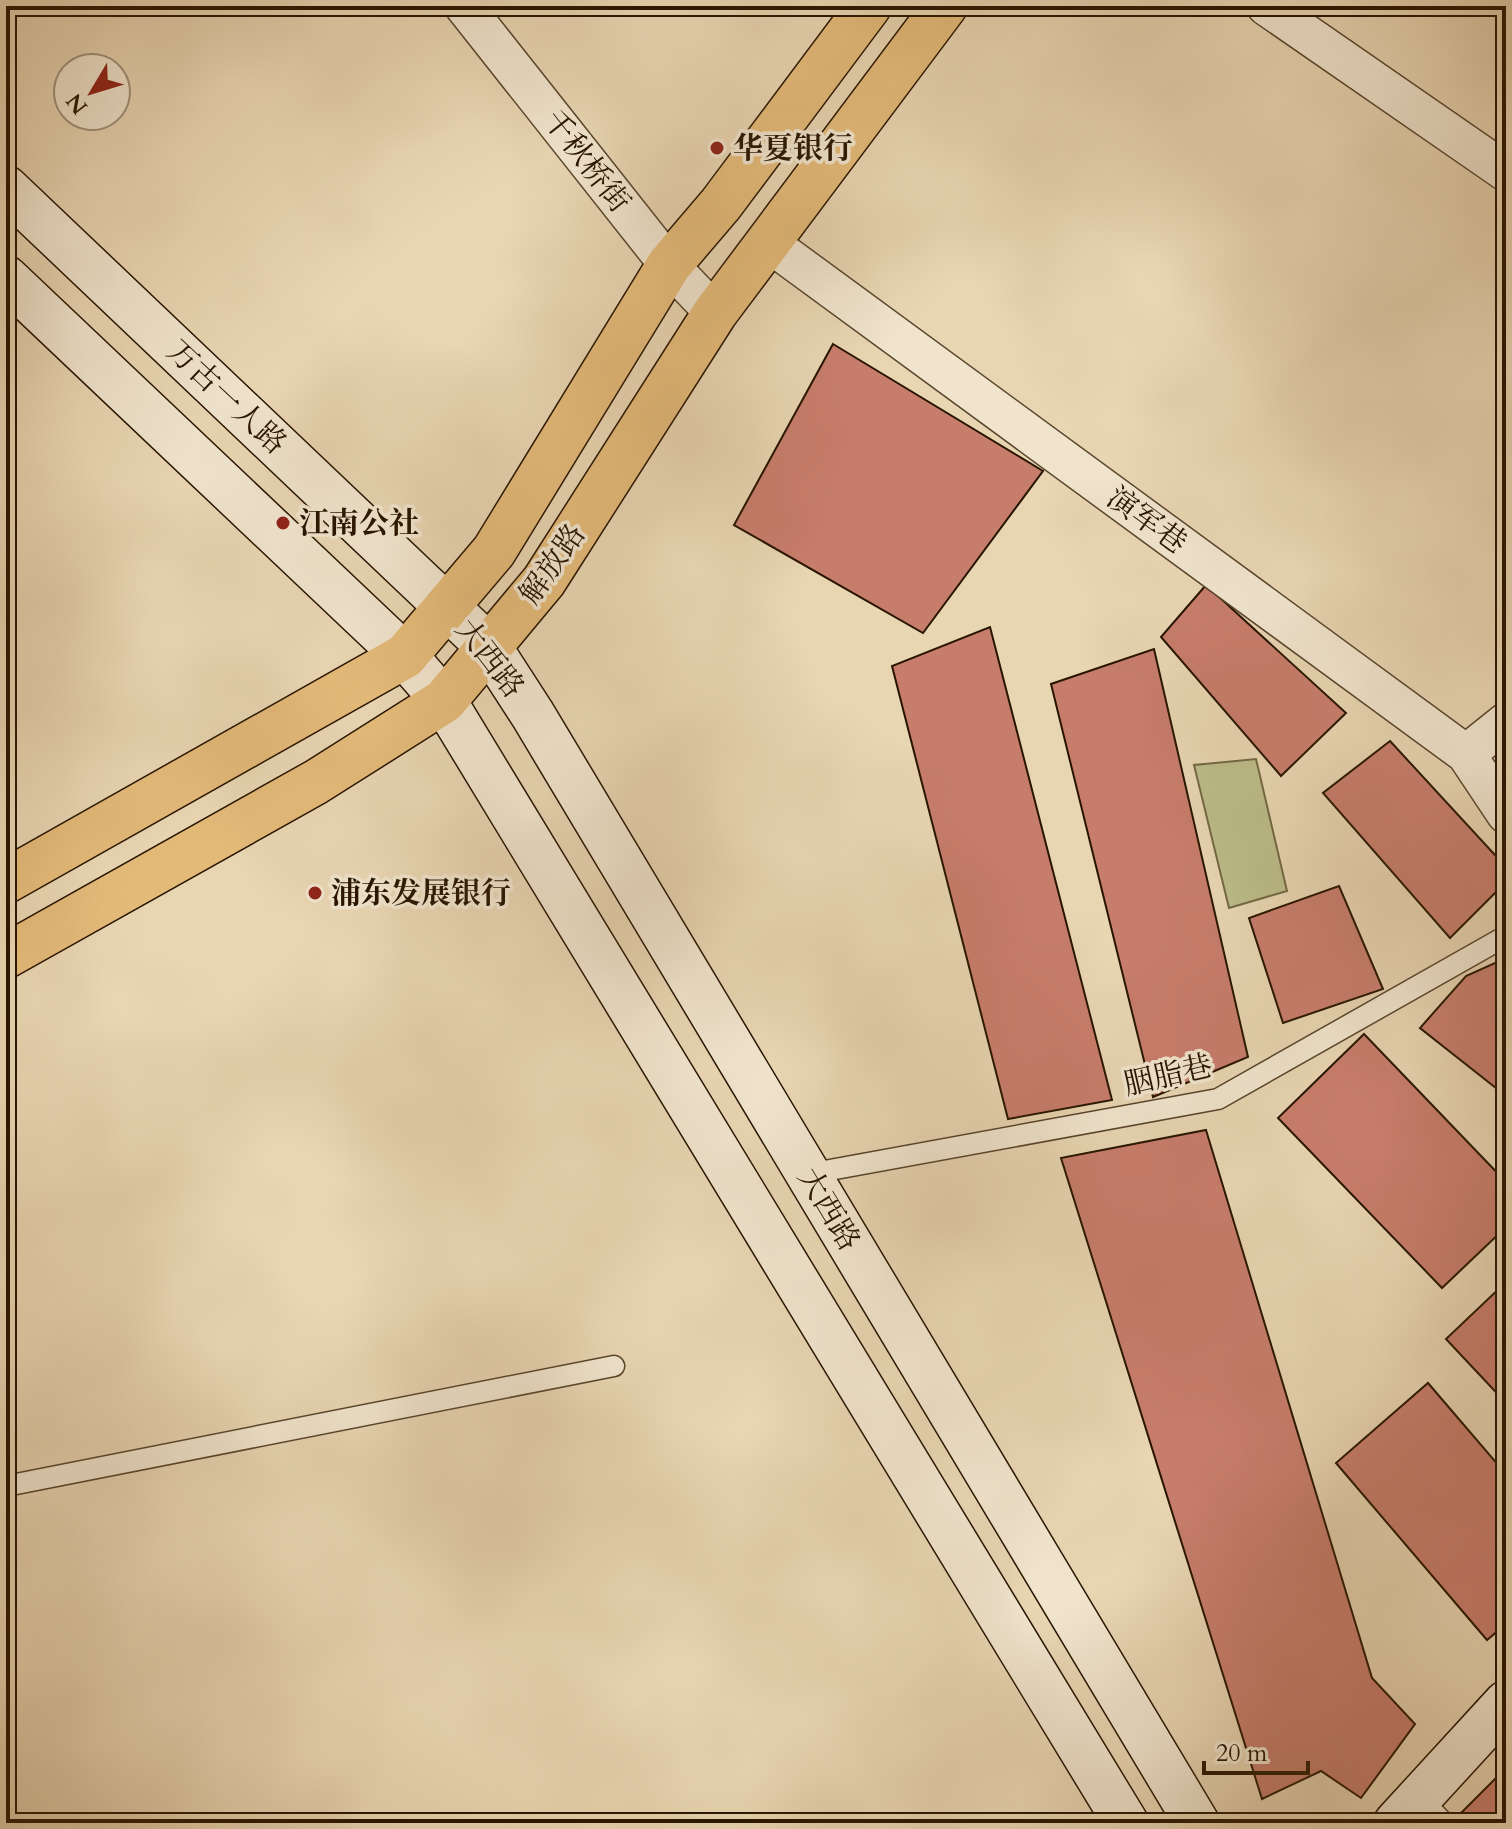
<svg xmlns="http://www.w3.org/2000/svg" width="1512" height="1829" font-family="Cardo,'Noto Serif SC',serif">
<style>
.green{fill:#bbbc89;stroke:#726844;stroke-width:2}
.building{fill:#c77d6c;stroke:#281500;stroke-width:2}
.lines{fill:none;stroke-linecap:round;stroke-linejoin:round}
.lane-casing{stroke:#58452c;stroke-width:23}
.street-casing{stroke:#58452c;stroke-width:41}
.secondary-casing{stroke:#281500;stroke-width:47}
.primary-casing{stroke:#281500;stroke-width:47}
.lane{stroke:#f0e4cd;stroke-width:20}
.street{stroke:#f0e4cd;stroke-width:38}
.secondary{stroke:#f0e4cd;stroke-width:44}
.primary{stroke:#e4ba79;stroke-width:44}
.poi-dot{fill:#8f2418;stroke:#f0e4cd;stroke-width:3}
.labels{text-anchor:middle;stroke-width:7;stroke-linejoin:round;paint-order:stroke}
.poi-label{font-size:30px;font-weight:bold;fill:#281500;stroke:#f0e4cd;text-anchor:start}
.street-label{font-size:30px;fill:#281500;stroke:#f0e4cd}
</style>
<rect width="100%" height="100%" fill="#e8d5b2"/>
<filter id="stains"><feTurbulence type="fractalNoise" baseFrequency=".0025" numOctaves="4"/><feColorMatrix values="0 0 0 0 .2 0 0 0 0 .09 0 0 0 0 .02 0 0 0 .5 -.17"/></filter>
<radialGradient id="worn" r=".72"><stop offset=".6" stop-color="#630" stop-opacity="0"/><stop offset="1" stop-color="#630" stop-opacity=".3"/></radialGradient>
<path class="green" d="M 1256,759 L 1287,891 L 1229,908 L 1194,765 Z"/>
<path class="building" d="M 833,344 L 1043,471 L 923,633 L 734,525 Z
M 1206,585 L 1346,713 L 1281,776 L 1161,637 Z
M 990,627 L 1112,1100 L 1008,1119 L 892,666 Z
M 1154,649 L 1248,1057 L 1153,1097 L 1051,684 Z
M 1390,741 L 1506,867 L 1506,882 L 1450,938 L 1323,793 Z
M 1339,886 L 1383,989 L 1283,1023 L 1249,918 Z
M 1506,958 L 1506,1096 L 1420,1028 L 1466,976 Z
M 1364,1034 L 1506,1182 L 1506,1227 L 1442,1288 L 1278,1118 Z
M 1206,1130 L 1372,1678 L 1415,1724 L 1361,1798 L 1321,1771 L 1262,1799 L 1061,1158 Z
M 1506,1282 L 1506,1403 L 1446,1339 Z
M 1428,1383 L 1506,1474 L 1506,1624 L 1487,1640 L 1336,1463 Z
M 1506,1768 L 1506,1823 L 1463,1823 L 1457,1817 Z"/>
<g class="lines">
<defs>
<path id="lane" d="M 808,1174 L 1218,1099 L 1506,936
M 6,1486 L 614,1366
M 1420,1798 L 1444,1823"/>
<path id="street" d="M 464,6 L 669,265 L 715,313
M 1266,6 L 1506,172
M 769,243 L 1466,754 L 1506,814
M 1466,754 L 1506,722"/>
<path id="secondary" d="M 6,188 L 489,647 L 533,715 L 1197,1823
M 6,278 L 405,656 L 444,701 L 1126,1823
M 1396,1823 L 1506,1703"/>
<path id="primary" d="M 6,881 L 405,656 L 494,551 L 669,265 L 721,204 L 869,6
M 6,956 L 316,782 L 444,701 L 544,581 L 715,313 L 945,6"/>
</defs>
<use href="#lane" class="lane-casing"/>
<use href="#street" class="street-casing"/>
<use href="#secondary" class="secondary-casing"/>
<use href="#primary" class="primary-casing"/>
<use href="#lane" class="lane"/>
<use href="#street" class="street"/>
<use href="#secondary" class="secondary"/>
<use href="#primary" class="primary"/>
</g>
<g class="poi-dot">
<circle cx="717" cy="148" r="8"/>
<circle cx="283" cy="523" r="8"/>
<circle cx="315" cy="893" r="8"/>
</g>
<g class="labels">
<g class="poi-label">
<text x="733" y="158">华夏银行</text>
<text x="299" y="533">江南公社</text>
<text x="331" y="903">浦东发展银行</text>
</g>
<g class="street-label">
<text transform="translate(587 161) rotate(52)" y="10">千秋桥街</text>
<text transform="translate(227 397) rotate(43)" y="10">万古一人路</text>
<text transform="translate(1147 520) rotate(36)" y="10">演军巷</text>
<text transform="translate(552 564) rotate(-55)" y="10">解放路</text>
<text transform="translate(490 658) rotate(52)" y="10">大西路</text>
<text transform="translate(1168 1075) rotate(-13)" y="10">胭脂巷</text>
<text transform="translate(829 1209) rotate(59)" y="10">大西路</text>
</g>
</g>
<rect width="1512" height="1829" fill="none" stroke="#e8d5b2" stroke-width="32"/>
<rect x="8" y="8" width="1496" height="1813" fill="none" stroke="#281500" stroke-width="4"/>
<rect x="16" y="16" width="1480" height="1797" fill="none" stroke="#281500" stroke-width="2"/>
<g transform="translate(92 92) rotate(232)"><circle r="38" fill="#f0e4cd" stroke="#a0917b" stroke-width="2"/>
<path d="M0-6L14 30L0 20L-14 30Z" fill="#8f2418"/>
<text y="-12" font-size="22" font-weight="bold" text-anchor="middle" fill="#281500">N</text>
</g>
<path d="M1204 1761v12h104v-12" fill="none" stroke="#281500" stroke-width="4"/>
<text x="1216" y="1761" font-size="24" fill="#281500" stroke="#f0e4cd" stroke-width="6" paint-order="stroke">20 m</text>
<rect width="100%" height="100%" filter="url(#stains)"/>
<rect width="100%" height="100%" fill="url(#worn)"/>
</svg>
